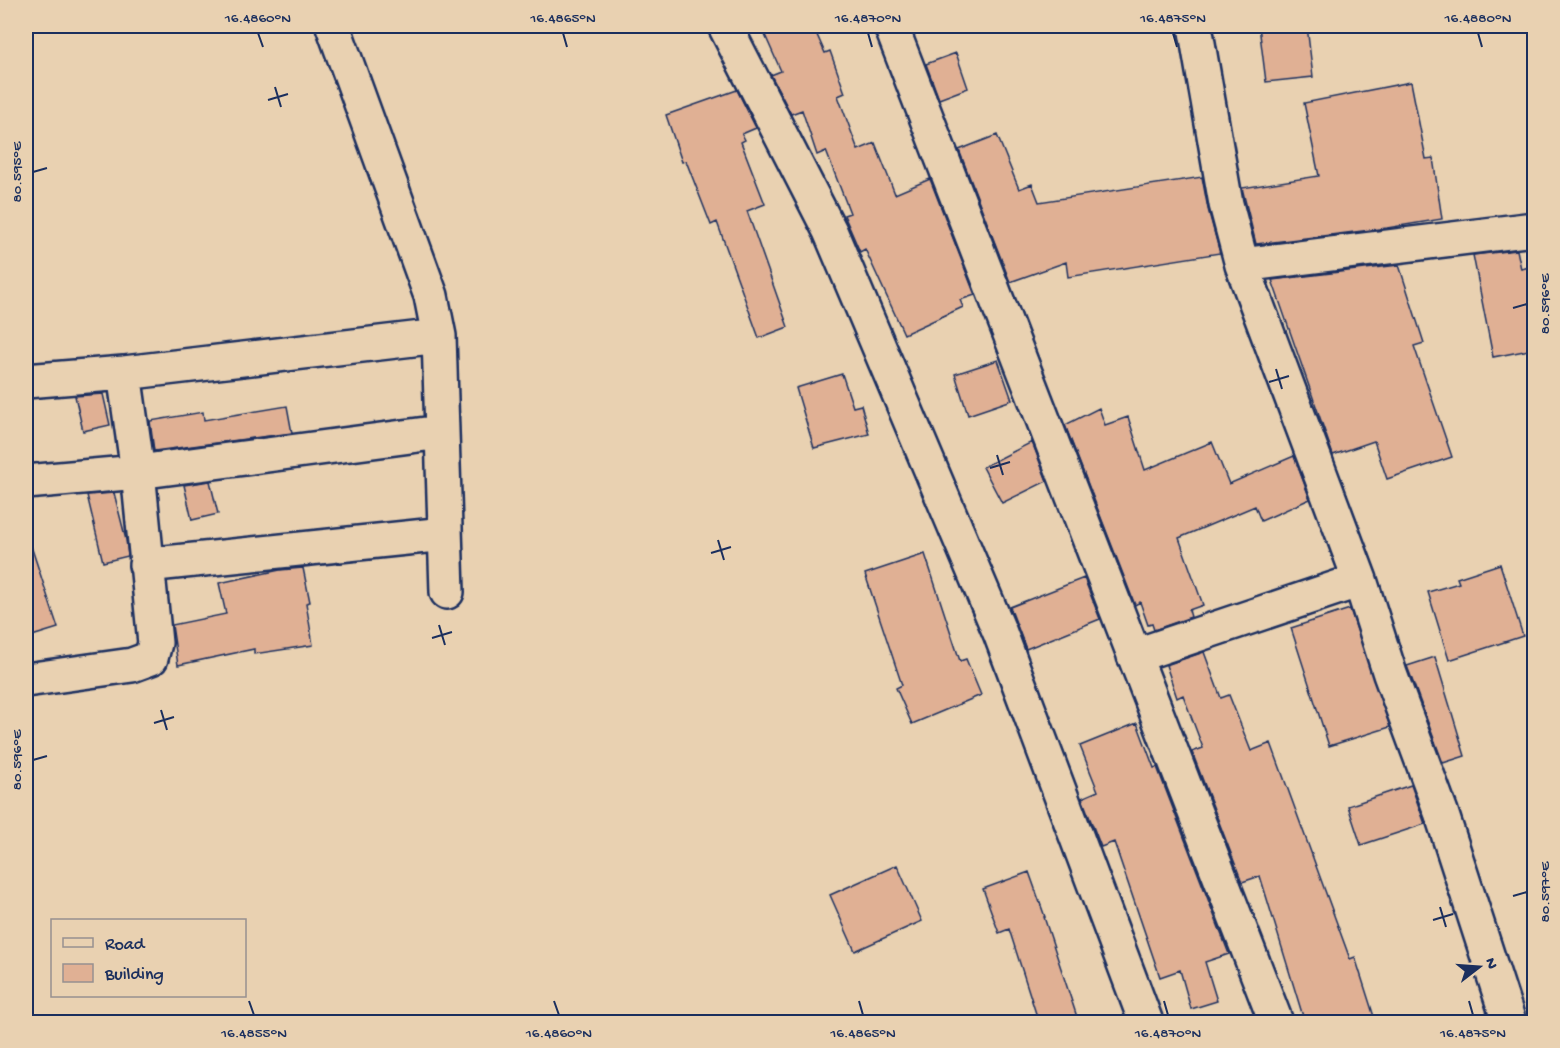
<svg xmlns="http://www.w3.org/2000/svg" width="1560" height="1048" font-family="'Gochi Hand',sans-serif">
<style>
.building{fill:#e0b094;stroke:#1b2f5e;stroke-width:1.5}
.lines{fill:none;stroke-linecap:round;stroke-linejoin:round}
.street-casing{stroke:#1b2f5e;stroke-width:38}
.secondary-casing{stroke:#1b2f5e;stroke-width:38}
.street{stroke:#e9d1b1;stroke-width:33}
.secondary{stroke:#e9d1b1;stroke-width:33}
.ticks{fill:none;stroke:#1b2f5e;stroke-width:2}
.neatline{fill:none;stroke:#1b2f5e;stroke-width:2}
.ticks-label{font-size:15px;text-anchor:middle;fill:#1b2f5e}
</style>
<rect width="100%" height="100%" fill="#e9d1b1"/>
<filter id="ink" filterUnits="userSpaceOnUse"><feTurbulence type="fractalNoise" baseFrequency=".0167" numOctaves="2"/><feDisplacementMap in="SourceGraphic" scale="12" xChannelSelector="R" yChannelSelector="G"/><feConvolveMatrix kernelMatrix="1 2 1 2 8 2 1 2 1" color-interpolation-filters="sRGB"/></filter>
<g filter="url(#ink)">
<path class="building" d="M 761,26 L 813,26 L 825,53 L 830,51 L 845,93 L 838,96 L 858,150 L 875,143 L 895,194 L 930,179 L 975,295 L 960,300 L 963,307 L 904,334 L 865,249 L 860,252 L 844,215 L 850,213 L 826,151 L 817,155 L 802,110 L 791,114 L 771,75 L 781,71 Z
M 1259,26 L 1307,26 L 1313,77 L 1266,82 Z
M 956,53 L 968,88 L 939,99 L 926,64 Z
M 1411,82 L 1426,159 L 1433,158 L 1442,219 L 1387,228 L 1256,244 L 1242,188 L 1319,176 L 1304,103 Z
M 737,90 L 756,128 L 742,134 L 745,140 L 741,142 L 765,204 L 747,211 L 788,327 L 759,338 L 717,222 L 711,225 L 686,161 L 682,162 L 666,115 Z
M 997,135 L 1019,189 L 1032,184 L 1039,202 L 1202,177 L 1208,209 L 1220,253 L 1068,277 L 1066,262 L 1010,282 L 959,150 Z
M 1517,250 L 1521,269 L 1534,266 L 1534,349 L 1493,357 L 1473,255 Z
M 1399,265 L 1424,343 L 1414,346 L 1452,457 L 1387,479 L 1374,441 L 1333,455 L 1272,280 Z
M 998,360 L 1012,400 L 968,415 L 955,374 Z
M 842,374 L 853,407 L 861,405 L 869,434 L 814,448 L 796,388 Z
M 103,394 L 110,425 L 83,431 L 75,396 Z
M 287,406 L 292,433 L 154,451 L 150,421 L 203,412 L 204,420 Z
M 1099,408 L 1105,425 L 1128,417 L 1145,470 L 1212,442 L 1229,484 L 1294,456 L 1310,499 L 1261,521 L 1255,506 L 1179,538 L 1203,605 L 1189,610 L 1191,617 L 1154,630 L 1152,624 L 1148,625 L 1140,602 L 1135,605 L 1065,425 Z
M 1032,442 L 1047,481 L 1002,503 L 983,467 Z
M 210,481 L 218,514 L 192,520 L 184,485 Z
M 114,493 L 126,540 L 128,556 L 103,562 L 87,495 Z
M 31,546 L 58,628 L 32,636 L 26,617 L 26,547 Z
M 925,554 L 960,661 L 966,659 L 981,695 L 912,724 L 896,688 L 902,685 L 865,574 Z
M 1500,564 L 1523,636 L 1449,660 L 1428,592 L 1459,583 L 1457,578 Z
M 303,568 L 310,602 L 306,603 L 313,645 L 254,654 L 254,649 L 178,665 L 172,625 L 226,614 L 219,583 L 280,570 Z
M 1084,578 L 1100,619 L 1026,649 L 1010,607 Z
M 1350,609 L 1390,727 L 1329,746 L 1291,628 Z
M 1204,652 L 1221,698 L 1229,695 L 1251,751 L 1271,743 L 1350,959 L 1355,957 L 1376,1023 L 1305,1023 L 1260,876 L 1242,882 L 1192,752 L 1203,748 L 1183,695 L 1177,698 L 1166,665 Z
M 1435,657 L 1465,756 L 1443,763 L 1407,666 Z
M 1137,723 L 1154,768 L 1157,767 L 1229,954 L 1205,962 L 1217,1001 L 1191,1009 L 1180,970 L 1160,977 L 1114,842 L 1101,847 L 1082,798 L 1098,791 L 1080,746 Z
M 1411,785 L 1425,824 L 1361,845 L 1348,806 Z
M 897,865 L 922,921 L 855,951 L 830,895 Z
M 1029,872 L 1045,917 L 1044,917 L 1079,1023 L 1039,1023 L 1009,929 L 999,933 L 983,889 Z"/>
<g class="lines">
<defs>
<path id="street" d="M 333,26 L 431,296 L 439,336 L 447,592
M 891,26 L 1276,1022
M 1195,26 L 1226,204 L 1242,265 L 1360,580 L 1390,674 L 1441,812 L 1509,1022
M 1242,265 L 1534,229
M 26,381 L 124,373 L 439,336
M 26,482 L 138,472 L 441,432
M 146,565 L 445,534
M 1134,656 L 1360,580
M 26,680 L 132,665 L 151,658 L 155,643 L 138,472 L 124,373"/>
<path id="secondary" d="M 725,26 L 830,231 L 1000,633 L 1146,1022"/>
</defs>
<use href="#street" class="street-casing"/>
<use href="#secondary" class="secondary-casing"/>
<use href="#street" class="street"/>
<use href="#secondary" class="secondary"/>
</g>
</g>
<path class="ticks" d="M 258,33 L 263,47M 563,33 L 567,47M 868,33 L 872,47M 1173,33 L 1177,47M 1478,33 L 1482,47M 275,87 L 281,107M 268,100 L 288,94M 33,172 L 47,168M 1513,308 L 1527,304M 1276,369 L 1282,389M 1269,382 L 1289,376M 997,455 L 1003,475M 990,468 L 1010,462M 718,540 L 724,560M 711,553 L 731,547M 439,625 L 445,645M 432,638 L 452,632M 161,710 L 167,730M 154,723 L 174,717M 33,760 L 47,756M 1513,896 L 1527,892M 1440,907 L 1446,927M 1433,920 L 1453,914M 249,1001 L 254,1015M 554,1001 L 559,1015M 859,1001 L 863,1015M 1164,1001 L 1168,1015M 1469,1001 L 1473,1015"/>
<rect width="1560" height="1048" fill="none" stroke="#e9d1b1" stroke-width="66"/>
<rect x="51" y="919" width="195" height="78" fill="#e9d1b1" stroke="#979090" stroke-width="1.5"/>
<rect x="63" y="938" width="30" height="9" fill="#e9d1b1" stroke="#979090" stroke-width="1.5"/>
<text x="105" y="949" font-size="18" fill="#1b2f5e">Road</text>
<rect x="63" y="964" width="30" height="18" fill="#e0b094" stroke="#979090" stroke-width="1.5"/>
<text x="105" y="979" font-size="18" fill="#1b2f5e">Building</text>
<g transform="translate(1479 967) rotate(73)" stroke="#e9d1b1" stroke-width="4.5" paint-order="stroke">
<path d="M0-4.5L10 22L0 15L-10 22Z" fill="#1b2f5e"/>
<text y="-9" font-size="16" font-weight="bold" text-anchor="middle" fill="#1b2f5e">N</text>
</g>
<rect x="33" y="33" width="1494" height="982" class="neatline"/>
<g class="ticks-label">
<text x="258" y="22">16.4860°N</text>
<text x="563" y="22">16.4865°N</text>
<text x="868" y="22">16.4870°N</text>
<text x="1173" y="22">16.4875°N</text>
<text x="1478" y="22">16.4880°N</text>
<text transform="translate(16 172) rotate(-90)" y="5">80.595°E</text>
<text transform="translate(1544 304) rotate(-90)" y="5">80.596°E</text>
<text transform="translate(16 760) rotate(-90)" y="5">80.596°E</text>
<text transform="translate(1544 892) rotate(-90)" y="5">80.597°E</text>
<text x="254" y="1037">16.4855°N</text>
<text x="559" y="1037">16.4860°N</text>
<text x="863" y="1037">16.4865°N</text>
<text x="1168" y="1037">16.4870°N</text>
<text x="1473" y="1037">16.4875°N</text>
</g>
</svg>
